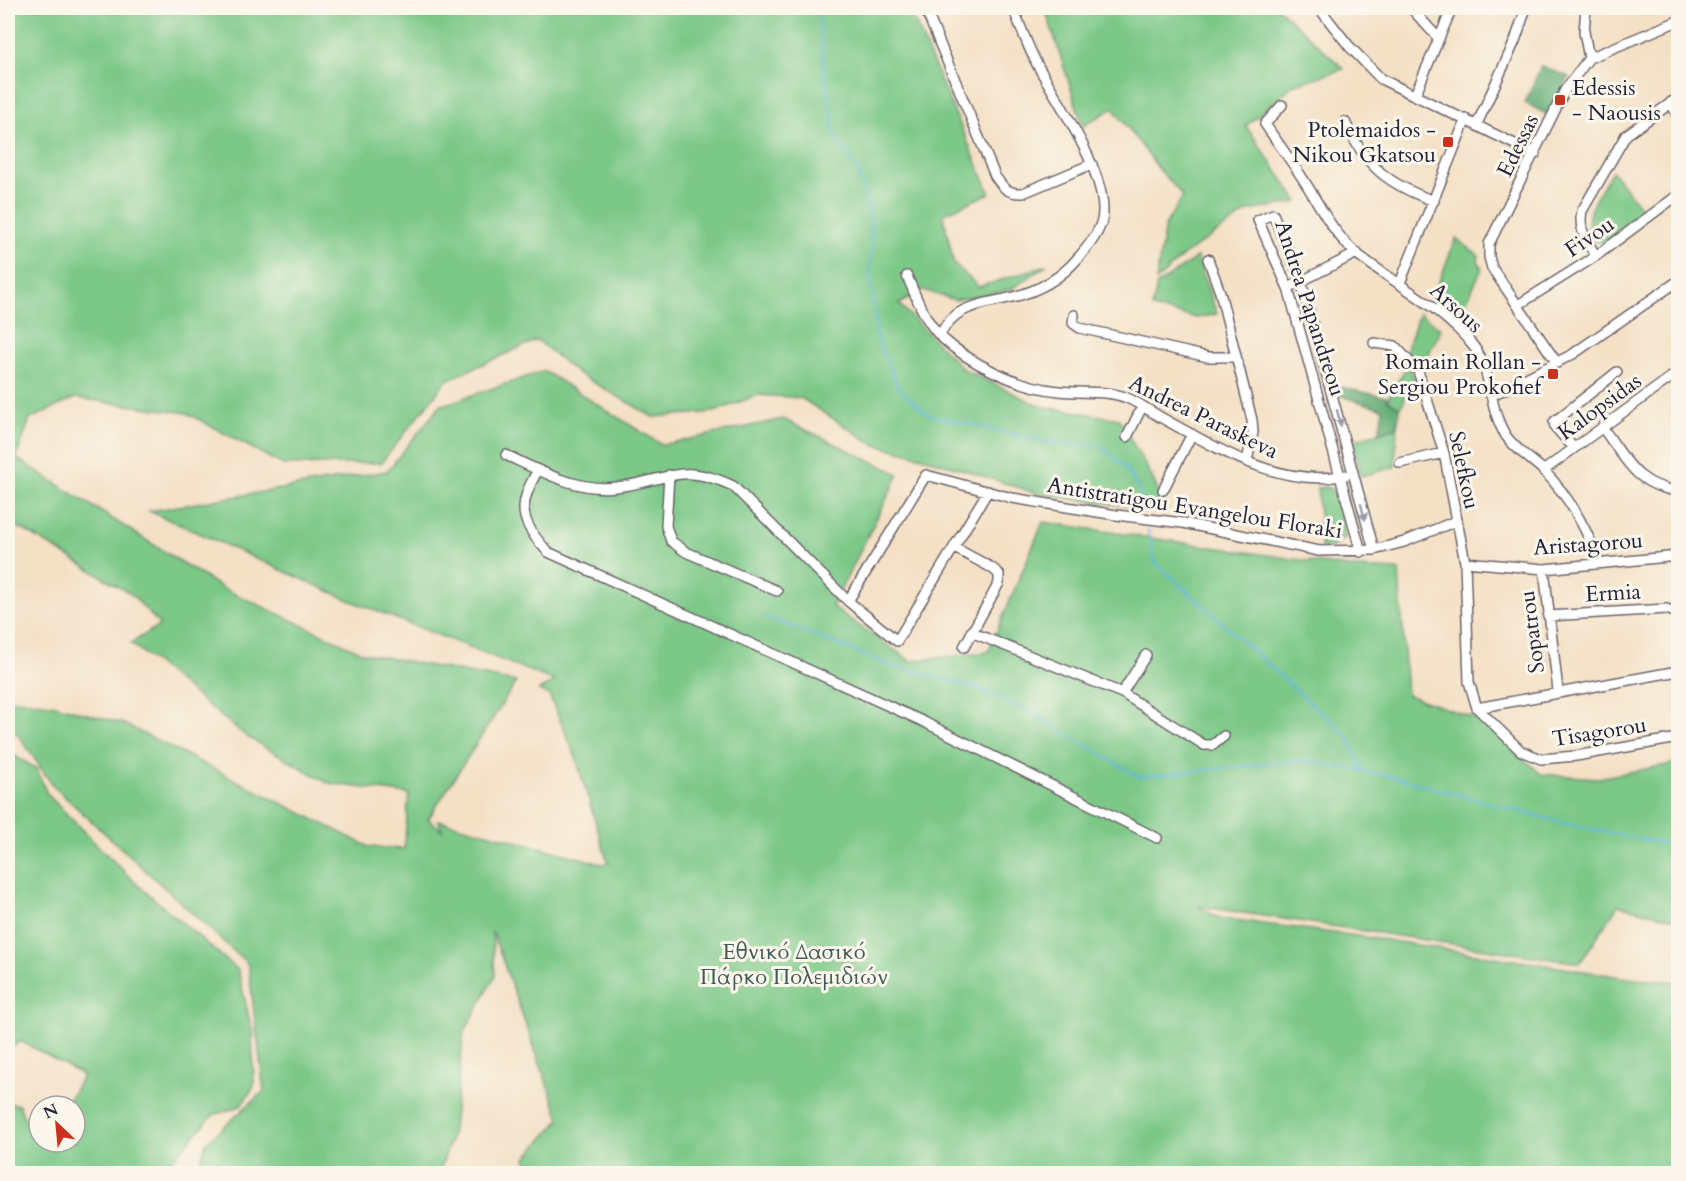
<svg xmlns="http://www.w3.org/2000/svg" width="1686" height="1181" font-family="Cardo,serif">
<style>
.green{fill:#7bc887;stroke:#4e7561;stroke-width:1.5}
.forest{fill:#64ac74;stroke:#436758;stroke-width:1.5}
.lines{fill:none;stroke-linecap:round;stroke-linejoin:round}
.stream{stroke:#65b7e0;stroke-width:2}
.street-casing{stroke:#6c646b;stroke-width:12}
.street{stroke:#fff;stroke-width:9}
.oneway{fill:#9c9ca7}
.poi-dot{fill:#c8321e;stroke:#fbf7ec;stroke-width:2}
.labels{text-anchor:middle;stroke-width:6;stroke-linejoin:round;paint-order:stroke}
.poi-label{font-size:22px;fill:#22223b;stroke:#fbf7ec;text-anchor:end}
.street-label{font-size:22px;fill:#22223b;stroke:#fbf7ec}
.park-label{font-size:22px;fill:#415c56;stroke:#fbf7ec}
</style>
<rect width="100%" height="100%" fill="#fbf7ec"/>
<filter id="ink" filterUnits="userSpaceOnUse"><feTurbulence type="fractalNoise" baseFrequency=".0167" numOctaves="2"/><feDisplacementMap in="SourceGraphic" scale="12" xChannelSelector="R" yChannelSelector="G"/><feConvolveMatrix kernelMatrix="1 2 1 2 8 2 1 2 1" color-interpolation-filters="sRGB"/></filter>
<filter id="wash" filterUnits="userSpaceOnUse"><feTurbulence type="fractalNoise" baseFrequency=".008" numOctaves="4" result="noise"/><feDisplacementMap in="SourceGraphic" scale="24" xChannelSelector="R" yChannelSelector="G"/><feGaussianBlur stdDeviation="1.35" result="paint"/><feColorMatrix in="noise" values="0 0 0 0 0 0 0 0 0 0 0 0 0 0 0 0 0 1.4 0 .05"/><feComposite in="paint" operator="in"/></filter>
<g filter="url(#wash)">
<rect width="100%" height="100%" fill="#f4e0c4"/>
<path class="green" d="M 8,8 L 909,8 L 990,193 L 943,214 L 954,264 L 979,287 L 1047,265 L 1010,290 L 955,300 L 923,290 L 899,304 L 963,369 L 1040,406 L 1119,419 L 1151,475 L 1167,511 L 1039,494 L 926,458 L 873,444 L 801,398 L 758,395 L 714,412 L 653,417 L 577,373 L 537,340 L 447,380 L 381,463 L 283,465 L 187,413 L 75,398 L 30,419 L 16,458 L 222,588 L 363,653 L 516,682 L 428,819 L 442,830 L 438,820 L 602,864 L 608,863 L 575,755 L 549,695 L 539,690 L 555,681 L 349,600 L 149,511 L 387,471 L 440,406 L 544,371 L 662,445 L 783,419 L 899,474 L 832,607 L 911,661 L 988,652 L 1043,522 L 1355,568 L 1399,570 L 1407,695 L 1480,720 L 1541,774 L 1598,778 L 1678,763 L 1678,920 L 1618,905 L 1580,963 L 1197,906 L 1219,918 L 1379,939 L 1635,979 L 1678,982 L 1678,1173 L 531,1173 L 526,1158 L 560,1119 L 492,931 L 495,976 L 464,1033 L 452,1136 L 439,1173 L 197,1173 L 206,1143 L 264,1091 L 248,964 L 53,786 L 20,737 L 8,727 L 8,699 L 51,704 L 124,724 L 369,847 L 404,849 L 409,794 L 328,783 L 247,737 L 131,643 L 160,625 L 131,594 L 24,530 L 8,524 Z
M 1045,8 L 1278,8 L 1344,69 L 1293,85 L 1246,126 L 1298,202 L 1249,211 L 1185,254 L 1156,281 L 1165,225 L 1183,196 L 1158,168 L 1113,108 L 1083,126 Z
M 1612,171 L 1646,214 L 1605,242 L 1596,242 C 1576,220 1600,193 1612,171 Z
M 1456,238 L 1479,256 L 1478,261 L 1482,269 L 1456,322 L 1431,303 Z
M 1197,257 L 1217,314 L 1197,318 L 1152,308 L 1157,285 Z
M 1419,313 L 1441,329 L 1422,367 L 1406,352 Z
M 1407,366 L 1415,380 L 1400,408 L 1387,400 Z
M 1397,427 L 1395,467 L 1361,476 L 1352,441 Z
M 1326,487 L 1336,492 L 1346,537 L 1333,547 L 1321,548 L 1317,488 Z
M 8,752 L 37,769 L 47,794 L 95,843 L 139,886 L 238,970 L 252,1031 L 254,1086 L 241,1106 L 213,1115 L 164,1169 L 164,1173 L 8,1173 L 8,1103 L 19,1105 L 24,1117 L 39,1132 L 39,1142 L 75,1142 L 75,1106 L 65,1106 L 83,1075 L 21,1041 L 8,1049 L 8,1041 L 11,1037 L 8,1034 Z"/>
<path class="forest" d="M 1541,66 L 1569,77 L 1550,116 L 1525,103 Z
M 1339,387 L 1387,397 L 1387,400 L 1400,408 L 1397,427 L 1379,433 L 1383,409 L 1341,396 Z"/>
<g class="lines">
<path class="stream" d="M 818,8 L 825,77 L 835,137 L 858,170 L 872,225 L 870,275 L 878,341 L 899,389 L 929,415 L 1048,442 L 1100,446 L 1125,467 L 1140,492 L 1144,512
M 1148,530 L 1155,562 L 1347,736 L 1363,771
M 765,616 L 890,665 L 980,689 L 1030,712 L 1139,777 L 1303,760 L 1386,775 L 1571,825 L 1678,846"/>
</g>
</g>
<g filter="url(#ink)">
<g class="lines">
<defs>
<path id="street" d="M 925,8 L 995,176 C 1003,188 1008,194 1023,193 L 1092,164
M 1319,8 L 1349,46 L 1381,79 L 1535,154
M 1411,8 L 1439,39
M 1586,8 L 1584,32 L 1589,58
M 928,14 L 944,8
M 1589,58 L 1678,21
M 1415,95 L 1452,8
M 1671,102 L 1678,117
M 1282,105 L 1265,124 C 1277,142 1290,159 1301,176 C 1319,203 1332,233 1357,254 C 1395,284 1444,308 1474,347 C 1493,374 1488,408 1506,436 C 1516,450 1531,459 1543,470 C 1569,496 1587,529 1599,563
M 1345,122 C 1366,167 1388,184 1434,201
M 1477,124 L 1515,41 L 1526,8
M 1596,256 C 1586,240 1578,229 1582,211 L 1626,135 L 1678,98
M 1208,259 L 1220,292 L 1252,420 L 1253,432 L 1247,461
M 907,276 C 916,297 924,319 940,336 C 970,364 1018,387 1059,391 C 1082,394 1105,389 1127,398 C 1139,403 1151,412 1162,418 C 1217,448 1281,489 1346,475
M 1400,283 L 1466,119
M 1288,288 L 1357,253
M 1518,305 L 1596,256 L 1678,195
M 1074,315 L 1073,323 L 1080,328 L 1208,357 L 1234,357
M 940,335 C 955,304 982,305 1013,297 C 1038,291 1061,278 1078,258 C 1088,247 1098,235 1102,220 C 1111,179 1058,102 1038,66 C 1028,48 1021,27 1013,8
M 1374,343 L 1395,346 L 1418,371 L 1444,453 L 1465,562 L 1469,682 L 1477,708 L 1521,751 L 1541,759 L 1576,756 L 1678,738
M 1557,363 L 1492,268 L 1489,257 L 1489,244 L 1565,90 L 1589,58
M 1491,396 L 1573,354 L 1678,281
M 1602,427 C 1626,459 1636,486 1678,491
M 1127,437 L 1142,407
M 1574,448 L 1555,427 L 1554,422 L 1617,372
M 506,455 C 540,471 578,492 616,487 C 668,481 680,461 733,486 L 848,601 L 897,641 L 988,491
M 1400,463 L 1444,453
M 538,470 C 517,506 519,521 548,552 L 922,721 L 1157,838
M 1543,471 L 1678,372
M 669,475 L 666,526 L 671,541 L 686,552 L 777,591
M 1163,490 L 1192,434
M 955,548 L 992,568 L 999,574 L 999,583 L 964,647
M 1361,552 L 1288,288 L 1258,220 L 1273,214 L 1301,281 L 1374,550
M 1465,562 L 1544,569 L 1678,556
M 1544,569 L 1558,691
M 848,601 L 926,475 L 1012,498 L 1116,515 L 1183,523 L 1319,551 L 1374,550 L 1404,542 L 1456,521
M 1548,616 L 1667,609 L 1678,614
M 971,632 L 1122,693 L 1204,745 L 1213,745 L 1224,736
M 1122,693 L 1146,655
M 1477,708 L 1678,671"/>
</defs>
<use href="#street" class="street-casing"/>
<use href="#street" class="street"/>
</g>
<defs><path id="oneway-solid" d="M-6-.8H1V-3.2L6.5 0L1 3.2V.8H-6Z" transform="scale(1.5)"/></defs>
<g class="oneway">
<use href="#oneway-solid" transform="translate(1339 418) rotate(76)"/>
<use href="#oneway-solid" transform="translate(1363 512) rotate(75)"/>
</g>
</g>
<g class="poi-dot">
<rect x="1554" y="94" width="12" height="12" rx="3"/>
<rect x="1442" y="136" width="12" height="12" rx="3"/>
<rect x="1547" y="368" width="12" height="12" rx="3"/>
</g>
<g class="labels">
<g class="poi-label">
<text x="1572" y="95" text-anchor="start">Edessis<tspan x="1572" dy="25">- Naousis</tspan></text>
<text x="1436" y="137">Ptolemaidos -<tspan x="1436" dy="25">Nikou Gkatsou</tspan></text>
<text x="1541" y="369">Romain Rollan -<tspan x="1541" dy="25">Sergiou Prokofief</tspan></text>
</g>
<g class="street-label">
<text transform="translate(1517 145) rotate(-64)" y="8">Edessas</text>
<text transform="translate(1589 236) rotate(-34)" y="8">Fivou</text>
<text transform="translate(1457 307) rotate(42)" y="8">Arsous</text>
<text transform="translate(1311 308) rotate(72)" y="8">Andrea Papandreou</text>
<text transform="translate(1599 406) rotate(-36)" y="8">Kalopsidas</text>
<text transform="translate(1204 416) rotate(26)" y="8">Andrea Paraskeva</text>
<text transform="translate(1465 470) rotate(78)" y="8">Selefkou</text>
<text transform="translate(1195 507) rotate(9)" y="8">Antistratigou Evangelou Floraki</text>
<text transform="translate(1588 543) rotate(-4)" y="8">Aristagorou</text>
<text transform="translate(1613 592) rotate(-3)" y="8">Ermia</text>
<text transform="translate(1531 632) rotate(-97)" y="8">Sopatrou</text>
<text transform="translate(1599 731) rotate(-9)" y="8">Tisagorou</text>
</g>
<g class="park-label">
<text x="794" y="959">Εθνικό Δασικό<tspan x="794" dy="25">Πάρκο Πολεμιδιών</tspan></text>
</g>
</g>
<rect width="1686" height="1181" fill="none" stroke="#fbf7ec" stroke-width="30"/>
<g transform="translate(57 1124) rotate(334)"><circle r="28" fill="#fbf7ec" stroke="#a4a2a5" stroke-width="1.5"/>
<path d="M0-4.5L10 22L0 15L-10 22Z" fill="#c8321e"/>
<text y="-9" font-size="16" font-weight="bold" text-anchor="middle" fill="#22223b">N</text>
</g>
</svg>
